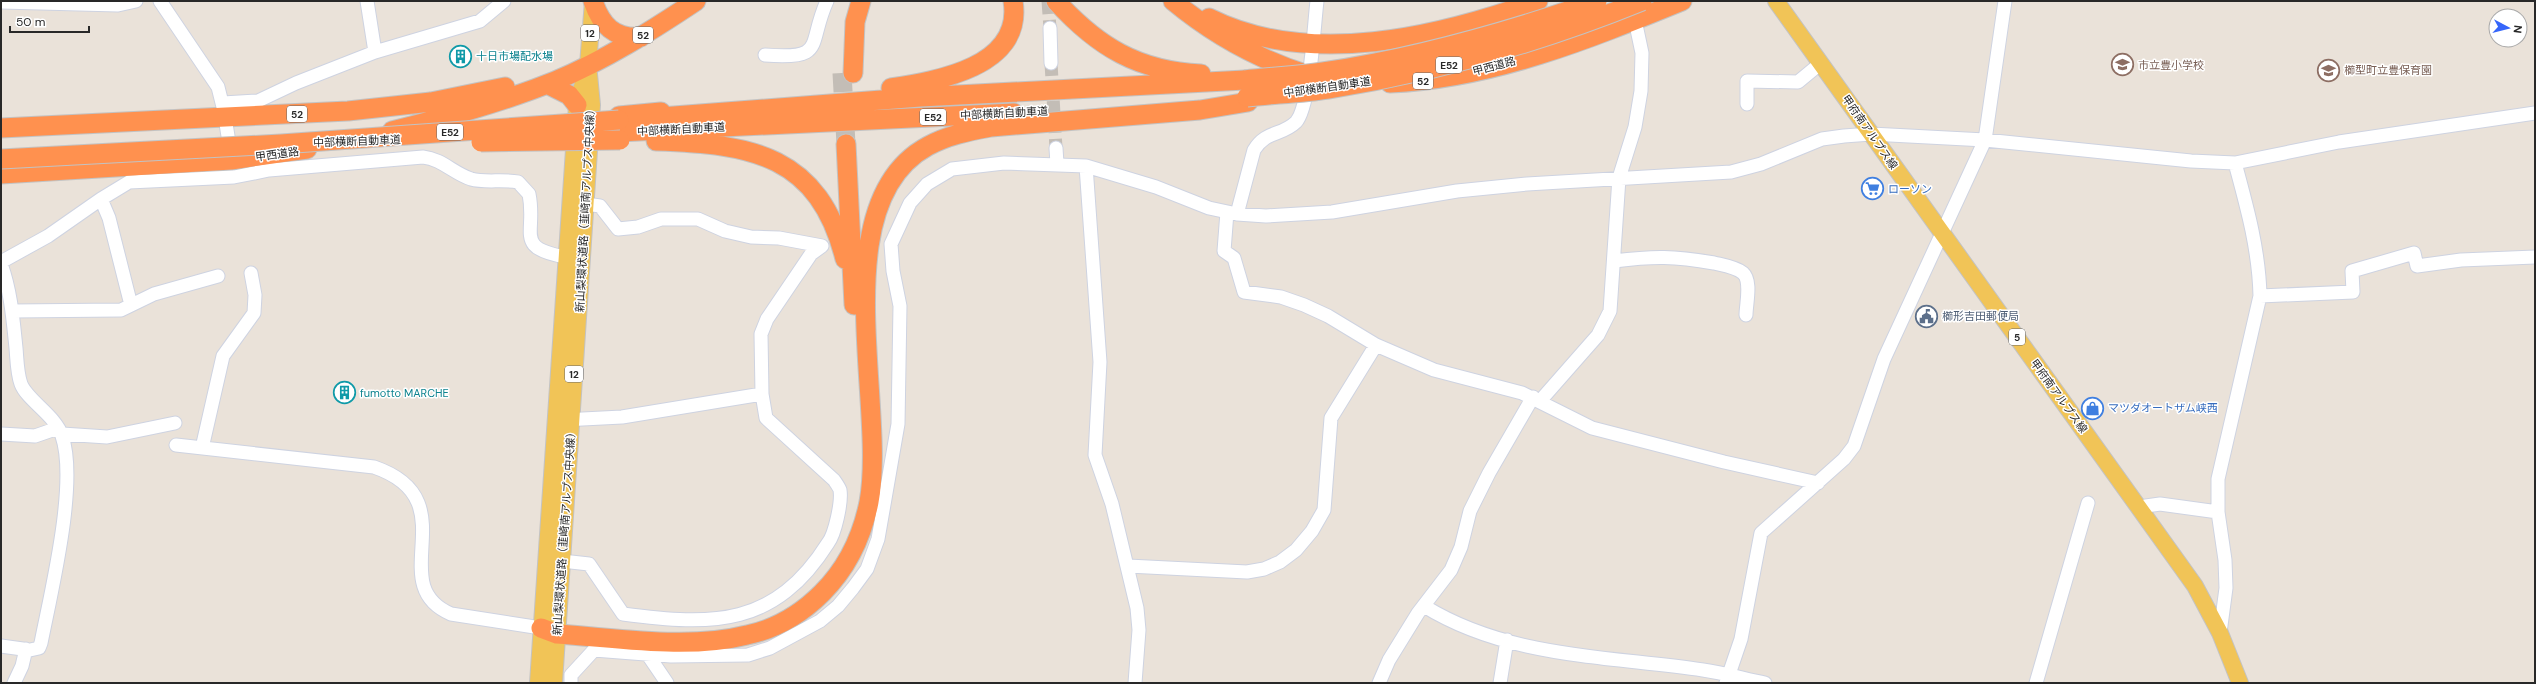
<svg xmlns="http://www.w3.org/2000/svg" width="2536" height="684" font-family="'DM Sans','Noto Sans JP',sans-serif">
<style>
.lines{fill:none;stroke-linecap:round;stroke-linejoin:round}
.minor-tunnel{stroke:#c3bdb6;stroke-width:13;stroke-dasharray:13 6;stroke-linecap:butt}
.highway-tunnel{stroke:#c3bdb6;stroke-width:19;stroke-dasharray:19 10;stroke-linecap:butt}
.minor-casing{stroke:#ced3e1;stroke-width:15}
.major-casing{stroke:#c3c3c3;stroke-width:18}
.highway-casing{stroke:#c3c3c3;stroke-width:21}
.minor{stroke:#fff;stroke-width:13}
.major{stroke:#f1c457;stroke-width:16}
.highway{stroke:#ff914f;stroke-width:19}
.highway-bridge-casing{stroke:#c3c3c3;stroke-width:21;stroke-linecap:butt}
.highway-bridge{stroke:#ff914f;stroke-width:19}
.labels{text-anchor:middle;stroke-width:3;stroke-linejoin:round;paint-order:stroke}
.shield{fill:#fff;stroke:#686868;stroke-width:1}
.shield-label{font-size:10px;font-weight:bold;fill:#282828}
.culture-label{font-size:11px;fill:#0d838f;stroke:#fff;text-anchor:start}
.education-label{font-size:11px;fill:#785e54;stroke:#fff;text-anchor:start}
.street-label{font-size:11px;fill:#282828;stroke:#fff}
.shop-label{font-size:11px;fill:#366cbe;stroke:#fff;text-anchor:start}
.service-label{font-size:11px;fill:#4e5e75;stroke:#fff;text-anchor:start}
</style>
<rect width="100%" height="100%" fill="#eae2d9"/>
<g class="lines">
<path class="minor-tunnel" d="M 1048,1 L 1050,28
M 1051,63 L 1056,148"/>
<path class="highway-tunnel" d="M 842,73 L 846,144"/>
<defs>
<path id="minor" d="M 160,1 L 218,87 L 224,111 L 231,155
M 367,1 L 375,52
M 1,2 L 118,5 L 136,1
M 1050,28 L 1051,63
M 765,55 C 827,60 807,45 827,1
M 223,103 L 258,101 L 296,83 L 375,52 L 480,21 L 504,1
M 1747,104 L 1747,81 L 1798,82 L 1821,63
M 1056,148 L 1057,164
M 1086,166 L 1100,362 L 1095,455 L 1112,504 L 1137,608 L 1139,630 L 1135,683
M 101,199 L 109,218 L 131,305
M 1227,212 L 1224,251 L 1234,258 L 1244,292 L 1281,297 L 1304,305 L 1328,316 L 1376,345 L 1434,370 L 1522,393 L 1592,428 L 1724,462 L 1818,483
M 1237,214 L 1254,150 C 1266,130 1282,136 1296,122 C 1310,107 1314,25 1317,1
M 1614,261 C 1654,256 1674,256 1714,263 C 1722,265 1736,267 1743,273 C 1752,281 1746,304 1746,315
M 1,262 L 48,236 L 101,199 L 129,182 L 234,177 L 269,170 L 423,157 C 442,159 453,173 471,179 C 485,183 502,179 518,182 L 529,194 C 537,233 513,248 566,257
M 1,264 C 11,292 13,319 16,348 C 17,359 17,373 21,384 C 27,400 56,416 62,436 C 78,483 51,592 41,643 L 39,648 L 30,650 L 1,646
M 2260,296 L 2353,292 L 2352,271 L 2414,253 L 2417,266 L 2461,260 L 2535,257
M 12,311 L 121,310 L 154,294 L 218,276
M 1540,401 L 1598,335 L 1610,311 L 1619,178 L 1635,127 L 1641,91 L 1642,53 L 1635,20
M 563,420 L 622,417 L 762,394
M 1,434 L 35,436 L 58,428
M 62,434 L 107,437 L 175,423
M 176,445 L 374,467 C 470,500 381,584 451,614 L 541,628
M 202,448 L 223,356 L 254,313 L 255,295 L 251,273
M 2139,507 L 2160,504 L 2218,512
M 562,561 L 589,564 L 623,614 C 713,626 775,627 828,543 C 835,534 842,502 840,490 C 839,487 836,483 834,480 L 766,418 L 762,394 L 761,334 L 767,319 L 811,254 L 822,246 L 779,238 L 751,237 L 725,231 L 698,219 L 661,219 L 638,227 L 618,229 L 600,206 L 586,204
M 1128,566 L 1247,572 L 1264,569 L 1280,562 L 1296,550 L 1312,531 L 1324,510 L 1331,418 L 1376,345
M 1424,606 C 1508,658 1608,656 1703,670 C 1724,673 1745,679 1765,683
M 2220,633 L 2226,588 L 2225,560 L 2218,512 L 2218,479 L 2260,296 C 2259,250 2247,207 2235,163
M 648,655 L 667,683
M 14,683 L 22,666 L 26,649
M 571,683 L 571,675 L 594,650 L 671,656 L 748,655 L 770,648 L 820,621 L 838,606 L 853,588 L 867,569 L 878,539 L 898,424 L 900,306 L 893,271 L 891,244 L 910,203 L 927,184 L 952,169 L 1004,163 L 1086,166 L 1156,187 L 1209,208 L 1237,214 L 1266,216 L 1332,212 L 1457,191 L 1527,184 L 1731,172 L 1761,164 L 1822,139 L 1844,136 L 1871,134 L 1985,140 L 2191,161 L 2235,163 L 2339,142 L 2535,113
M 1379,683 L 1389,660 L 1418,613 L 1451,570 L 1461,547 L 1470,511 L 1489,473 L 1533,397
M 1500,683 L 1507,640
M 1726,683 L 1741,639 L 1761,533 L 1844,459 L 1854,446 L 1884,359 L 1985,140 L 2005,1
M 2036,683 L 2088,503"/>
<path id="major" d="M 1776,1 L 2195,586 L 2220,633 L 2240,683
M 538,683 L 577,105 L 588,65 L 593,1
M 554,683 L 592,105 L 589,74"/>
<path id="highway" d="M 593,1 C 601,25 614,39 641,37
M 1056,1 C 1098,47 1138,71 1201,74
M 1173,1 C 1214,35 1257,59 1308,75
M 1209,18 C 1309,68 1438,37 1538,1
M 853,73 L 855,22 L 861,1
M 1390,83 C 1491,79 1589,39 1682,1
M 547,84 L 569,95 L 577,105
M 891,88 C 936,81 1024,67 1013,1
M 619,116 L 661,112
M 648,118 L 920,97 L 1245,80
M 1,128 L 348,111 L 431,102 L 505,87
M 392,131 C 447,117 503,102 555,81 C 605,60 651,31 696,1
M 619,132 L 1014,113
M 656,141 C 752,144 819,155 845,259
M 846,144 L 854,305
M 1,174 L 231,160 L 307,149
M 541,628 L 557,634 C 618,638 688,650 747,635 C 776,629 801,614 822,593 C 847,568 862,537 869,502 C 887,406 822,203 928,146 C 948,135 970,131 991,127 L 1200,110 L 1248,102"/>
</defs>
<use href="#minor" class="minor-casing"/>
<use href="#major" class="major-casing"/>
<use href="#highway" class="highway-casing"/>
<use href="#minor" class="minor"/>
<use href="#major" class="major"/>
<use href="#highway" class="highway"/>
<defs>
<path id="highway-bridge" d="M 1245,80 C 1271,77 1297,76 1323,72 C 1417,58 1508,32 1597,1
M 1247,97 C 1274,94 1302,93 1328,89 C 1436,72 1541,42 1642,1
M 481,142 L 620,140
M 1,159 L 281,144 L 619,120"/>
</defs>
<use href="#highway-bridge" class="highway-bridge-casing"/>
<use href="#highway-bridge" class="highway-bridge"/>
</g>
<defs>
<symbol id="building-ring" viewBox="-11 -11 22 22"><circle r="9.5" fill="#fff" stroke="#0f9aa8" stroke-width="1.5"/><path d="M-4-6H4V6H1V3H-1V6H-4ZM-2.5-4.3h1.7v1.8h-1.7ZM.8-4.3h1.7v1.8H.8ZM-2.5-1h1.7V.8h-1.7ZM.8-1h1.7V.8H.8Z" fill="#0f9aa8"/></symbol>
<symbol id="school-ring" viewBox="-11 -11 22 22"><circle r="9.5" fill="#fff" stroke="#8d6e63" stroke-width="1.5"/><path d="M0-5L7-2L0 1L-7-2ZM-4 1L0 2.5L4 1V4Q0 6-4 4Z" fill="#8d6e63"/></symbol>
<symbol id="supermarket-ring" viewBox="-11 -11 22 22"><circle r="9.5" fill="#fff" stroke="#3f7fe0" stroke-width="1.5"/><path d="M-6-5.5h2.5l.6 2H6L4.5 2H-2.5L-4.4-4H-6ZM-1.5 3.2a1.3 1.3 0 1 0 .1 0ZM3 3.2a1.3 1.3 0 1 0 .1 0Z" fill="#3f7fe0"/></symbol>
<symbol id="civic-ring" viewBox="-11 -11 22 22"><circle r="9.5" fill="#fff" stroke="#5c6f8a" stroke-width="1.5"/><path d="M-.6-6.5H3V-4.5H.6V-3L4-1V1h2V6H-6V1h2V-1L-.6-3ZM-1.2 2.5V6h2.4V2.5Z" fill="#5c6f8a"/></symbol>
<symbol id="shop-ring" viewBox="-11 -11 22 22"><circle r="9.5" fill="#fff" stroke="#3f7fe0" stroke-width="1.5"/><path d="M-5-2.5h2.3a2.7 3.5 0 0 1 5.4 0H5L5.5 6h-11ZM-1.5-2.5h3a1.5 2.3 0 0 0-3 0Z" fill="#3f7fe0"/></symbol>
</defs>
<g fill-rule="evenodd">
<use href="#building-ring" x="448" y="44" width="25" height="25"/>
<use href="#school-ring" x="2110" y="52" width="25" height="25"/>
<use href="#school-ring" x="2316" y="58" width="25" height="25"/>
<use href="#supermarket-ring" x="1860" y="176" width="25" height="25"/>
<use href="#civic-ring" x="1914" y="304" width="25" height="25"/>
<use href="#building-ring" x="332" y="380" width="25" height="25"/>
<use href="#shop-ring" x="2080" y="396" width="25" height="25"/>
</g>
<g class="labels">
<g class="shield">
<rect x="581" y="25" width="18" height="16" rx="3"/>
<rect x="633" y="27" width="20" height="16" rx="3"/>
<rect x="1436" y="57" width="26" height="16" rx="3"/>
<rect x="1413" y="73" width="20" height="16" rx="3"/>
<rect x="287" y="106" width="20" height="16" rx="3"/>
<rect x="920" y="109" width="26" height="16" rx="3"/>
<rect x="437" y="124" width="26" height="16" rx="3"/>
<rect x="2009" y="329" width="16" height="16" rx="3"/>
<rect x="565" y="366" width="18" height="16" rx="3"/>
</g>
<g class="shield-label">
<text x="590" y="37">12</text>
<text x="643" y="39">52</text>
<text x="1449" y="69">E52</text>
<text x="1423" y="85">52</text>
<text x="297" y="118">52</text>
<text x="933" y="121">E52</text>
<text x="450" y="136">E52</text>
<text x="2017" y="341">5</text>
<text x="574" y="378">12</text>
</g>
<g class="culture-label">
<text x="476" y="60">十日市場配水場</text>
<text x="360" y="397">fumotto MARCHE</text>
</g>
<g class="education-label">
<text x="2138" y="69">市立豊小学校</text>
<text x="2344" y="74">櫛型町立豊保育園</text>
</g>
<g class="street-label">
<text transform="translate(1494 66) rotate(-15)" y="4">甲西道路</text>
<text transform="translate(1327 87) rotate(-8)" y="4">中部横断自動車道</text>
<text transform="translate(1004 113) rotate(-3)" y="4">中部横断自動車道</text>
<text transform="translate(681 129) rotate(-3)" y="4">中部横断自動車道</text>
<text transform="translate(1870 132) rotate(55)" y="4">甲府南アルプス線</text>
<text transform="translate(357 141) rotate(-2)" y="4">中部横断自動車道</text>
<text transform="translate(277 154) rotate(-8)" y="4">甲西道路</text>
<text transform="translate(585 208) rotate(-87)" y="4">新山梨環状道路（韮崎南アルプス中央線）</text>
<text transform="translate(2059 396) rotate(54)" y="4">甲府南アルプス線</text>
<text transform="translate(564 531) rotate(-86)" y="4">新山梨環状道路（韮崎南アルプス中央線）</text>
</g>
<g class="shop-label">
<text x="1888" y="193">ローソン</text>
<text x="2108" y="412">マツダオートザム峡西</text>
</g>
<g class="service-label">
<text x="1942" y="320">櫛形吉田郵便局</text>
</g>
</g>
<rect width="2536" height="684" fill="none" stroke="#282828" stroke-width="4"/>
<g transform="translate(2508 28) rotate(97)"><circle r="19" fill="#ffffff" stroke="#a9a9a9"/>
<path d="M0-3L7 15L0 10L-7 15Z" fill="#3666fa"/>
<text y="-6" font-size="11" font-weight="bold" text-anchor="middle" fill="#282828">N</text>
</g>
<path d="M10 26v6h79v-6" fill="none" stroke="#282828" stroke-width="2"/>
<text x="16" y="26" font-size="12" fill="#282828" stroke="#ffffff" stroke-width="3" paint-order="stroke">50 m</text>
</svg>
